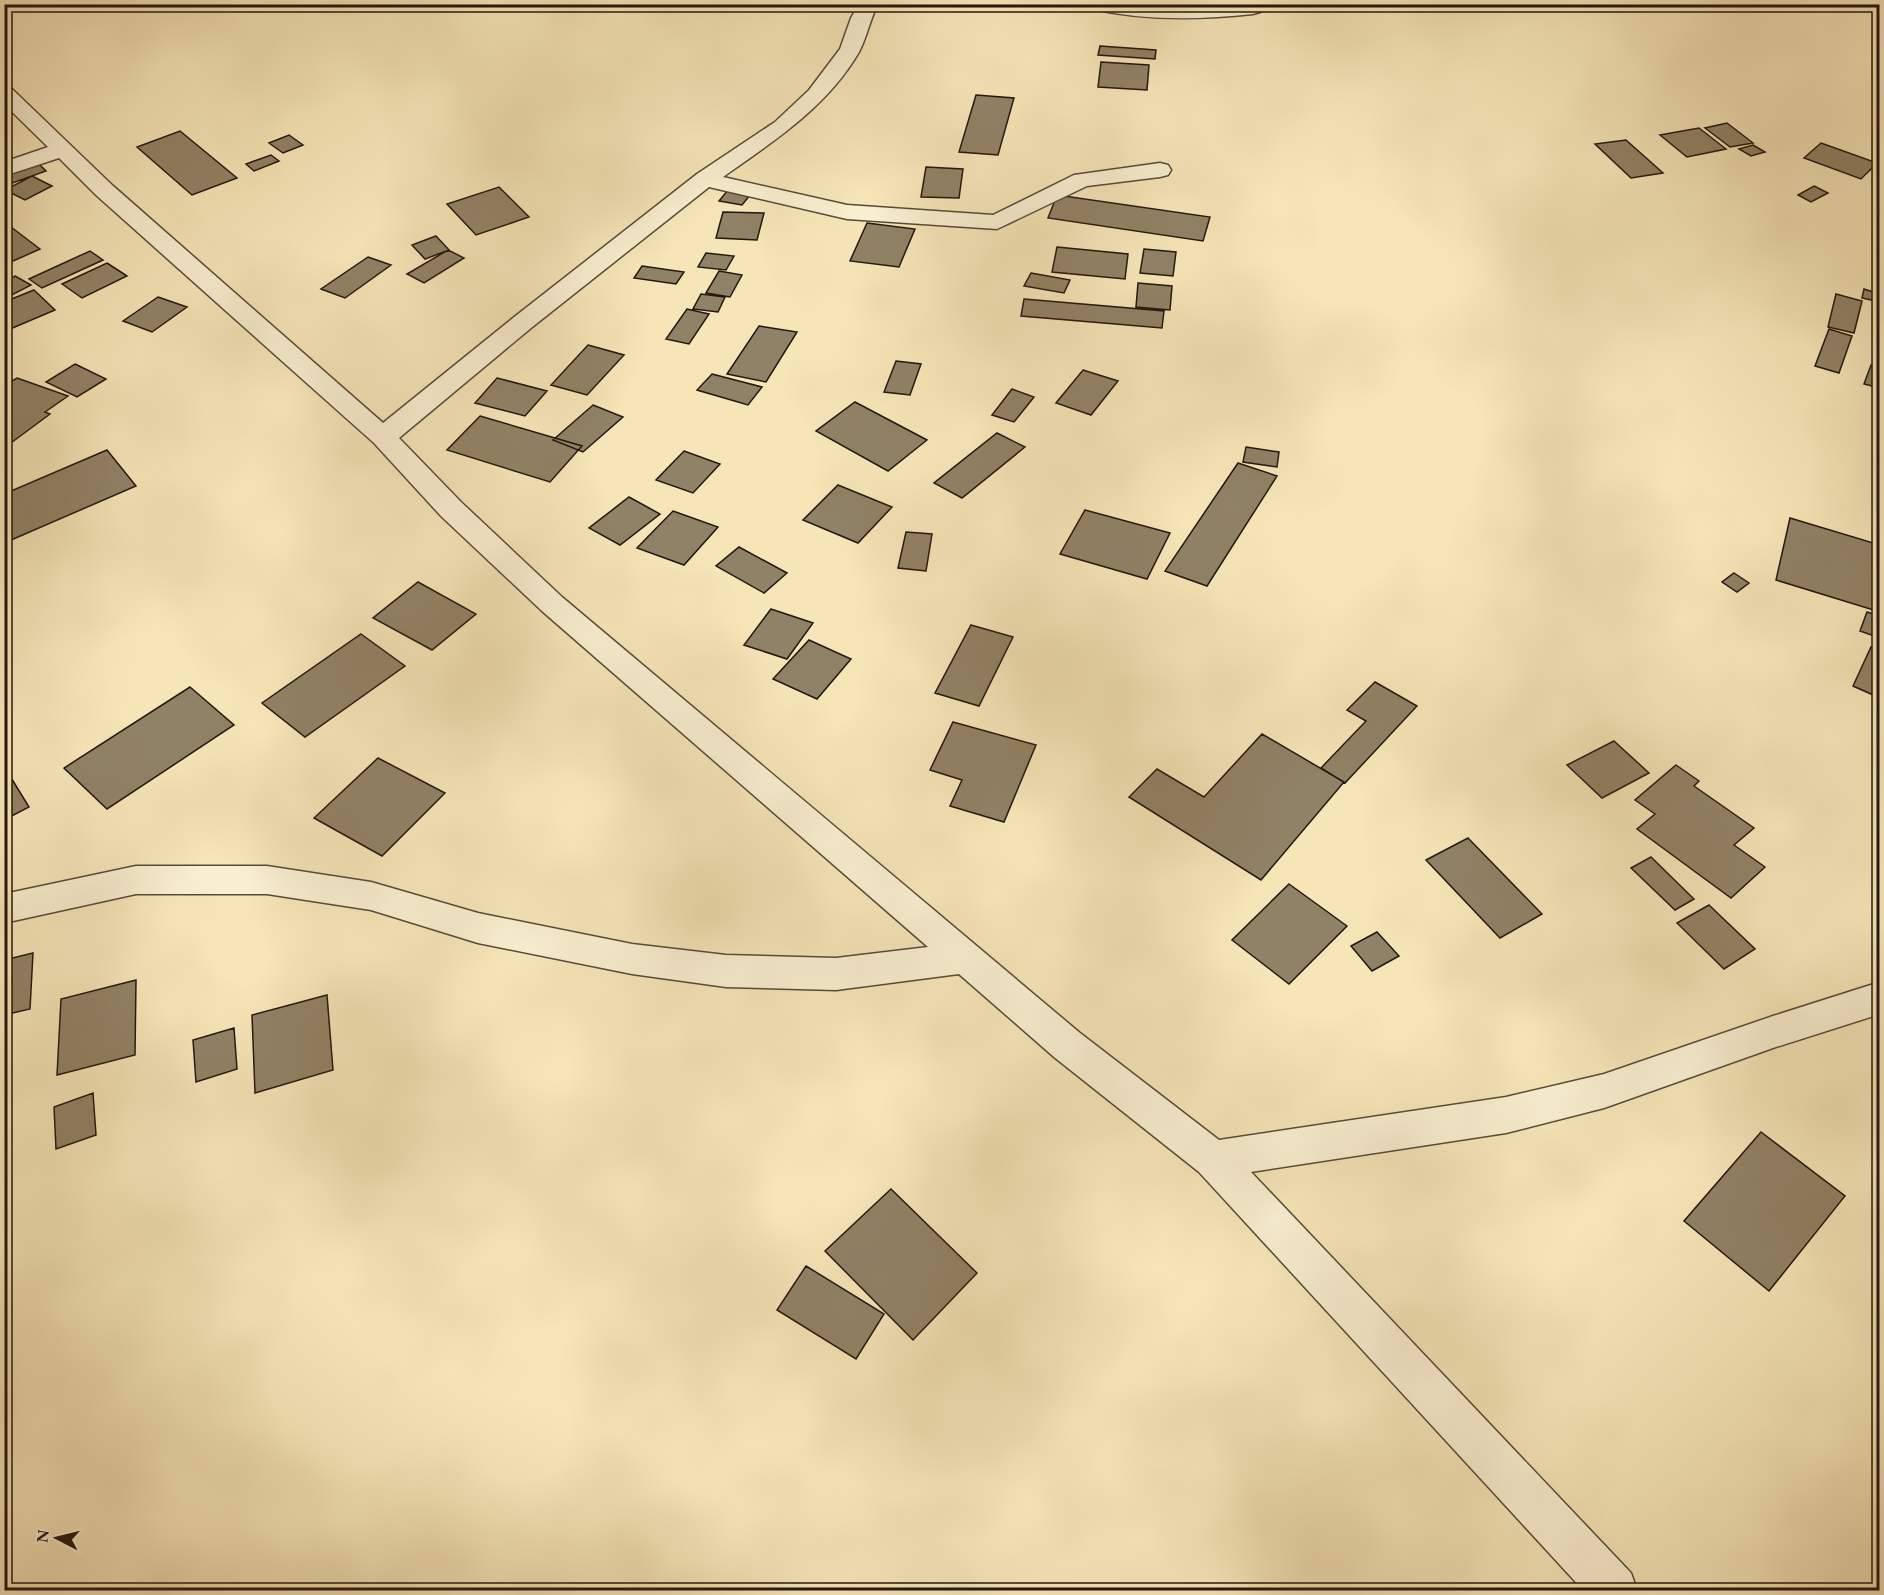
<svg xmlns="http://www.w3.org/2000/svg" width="1884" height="1595" font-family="'EB Garamond',serif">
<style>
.building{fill:#908266;stroke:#23170f;stroke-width:1.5}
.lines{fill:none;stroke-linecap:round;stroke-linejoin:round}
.minor-casing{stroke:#584a39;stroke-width:3}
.minor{fill:#f8eed0;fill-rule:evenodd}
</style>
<rect width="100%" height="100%" fill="#f5e5b7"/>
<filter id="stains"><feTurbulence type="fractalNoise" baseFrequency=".00333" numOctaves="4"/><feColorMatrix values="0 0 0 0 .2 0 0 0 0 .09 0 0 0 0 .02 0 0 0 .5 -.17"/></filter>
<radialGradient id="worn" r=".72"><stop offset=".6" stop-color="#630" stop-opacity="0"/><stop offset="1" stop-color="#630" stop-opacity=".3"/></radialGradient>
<path class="building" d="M 1100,46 L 1156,50 L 1155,59 L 1098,55 Z
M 1101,62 L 1149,65 L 1147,90 L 1098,87 Z
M 976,95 L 1014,98 L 998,155 L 959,152 Z
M 1727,123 L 1753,143 L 1730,147 L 1705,128 Z
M 1699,128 L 1726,149 L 1687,157 L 1660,135 Z
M 180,131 L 237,178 L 192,195 L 137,147 Z
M 289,135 L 303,145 L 283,153 L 269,143 Z
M 1626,140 L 1663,173 L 1631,178 L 1595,144 Z
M 1821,143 L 1877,163 L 1861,179 L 1804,158 Z
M 1753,145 L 1765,152 L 1751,156 L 1739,149 Z
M 271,155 L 279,161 L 254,171 L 246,164 Z
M 38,163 L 46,171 L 4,186 L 4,174 Z
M 926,167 L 963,169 L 959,198 L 921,197 Z
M 32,176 L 52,186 L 25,200 L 5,190 Z
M 1814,186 L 1828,193 L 1811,202 L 1798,195 Z
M 499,187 L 529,217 L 476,235 L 447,204 Z
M 728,190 L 751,194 L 742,205 L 719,201 Z
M 1057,195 L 1210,217 L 1203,241 L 1048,218 Z
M 723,212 L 764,213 L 757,240 L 716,238 Z
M 867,223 L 915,229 L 899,267 L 850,261 Z
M 11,227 L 40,249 L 4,265 L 4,230 Z
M 436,236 L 449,250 L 425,259 L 412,245 Z
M 1057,247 L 1128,254 L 1125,279 L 1052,272 Z
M 1144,249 L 1176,252 L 1173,276 L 1140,273 Z
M 448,250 L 464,258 L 424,283 L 407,274 Z
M 90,251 L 103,260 L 42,288 L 29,279 Z
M 706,253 L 734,256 L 726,270 L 698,267 Z
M 368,257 L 391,265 L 345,298 L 321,289 Z
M 107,263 L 127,276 L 82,298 L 62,284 Z
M 642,266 L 684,272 L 676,284 L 634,278 Z
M 719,271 L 742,275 L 730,297 L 706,293 Z
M 1031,273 L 1070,280 L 1064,293 L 1024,286 Z
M 15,276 L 31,285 L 4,299 L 4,282 Z
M 1138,283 L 1172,286 L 1170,310 L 1136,307 Z
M 1864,289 L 1880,294 L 1880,302 L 1862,298 Z
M 34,290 L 55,310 L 10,329 L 4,323 L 4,302 Z
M 701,294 L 725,297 L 718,312 L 693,309 Z
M 1836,294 L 1862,301 L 1854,333 L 1828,327 Z
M 158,297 L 187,307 L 152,332 L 123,321 Z
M 1024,299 L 1164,311 L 1162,328 L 1021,316 Z
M 687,309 L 709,314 L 689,344 L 666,339 Z
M 759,326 L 797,332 L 766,382 L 727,374 Z
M 1829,329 L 1852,336 L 1839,373 L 1815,366 Z
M 588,345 L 624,355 L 587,395 L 551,385 Z
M 896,361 L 921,364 L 910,395 L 884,392 Z
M 75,364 L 106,379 L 77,397 L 46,382 Z
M 1871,365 L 1880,367 L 1880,388 L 1864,384 Z
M 1083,370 L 1118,381 L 1091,415 L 1056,403 Z
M 712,374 L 762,387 L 748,405 L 697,390 Z
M 17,378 L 68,396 L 45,412 L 50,414 L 4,448 L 4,386 Z
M 497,378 L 547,391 L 525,416 L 475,403 Z
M 1012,389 L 1034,397 L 1014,422 L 992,415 Z
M 855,402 L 927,440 L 888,471 L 816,431 Z
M 593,405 L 623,417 L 583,452 L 553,440 Z
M 480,416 L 582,446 L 550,482 L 447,450 Z
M 997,433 L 1025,447 L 962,498 L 934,483 Z
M 1246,447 L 1279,452 L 1277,467 L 1243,462 Z
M 107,450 L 136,486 L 4,543 L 4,494 Z
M 684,451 L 720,464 L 693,493 L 656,480 Z
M 1238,463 L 1277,476 L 1207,586 L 1165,571 Z
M 838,485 L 892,507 L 858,543 L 803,520 Z
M 629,497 L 660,514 L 620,545 L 589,528 Z
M 1085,510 L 1170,533 L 1147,579 L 1060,554 Z
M 673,511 L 718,527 L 684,565 L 637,548 Z
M 1790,518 L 1880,545 L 1880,612 L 1776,580 Z
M 906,532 L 932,534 L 926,571 L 898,568 Z
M 739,547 L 787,573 L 764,593 L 716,566 Z
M 1734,573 L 1749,583 L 1737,592 L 1722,582 Z
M 418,582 L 476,614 L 432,650 L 373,618 Z
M 771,609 L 813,623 L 787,659 L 744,645 Z
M 1867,612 L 1880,616 L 1880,638 L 1860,631 Z
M 971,625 L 1013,637 L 979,706 L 935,693 Z
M 361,634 L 405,666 L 305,737 L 262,703 Z
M 809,640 L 851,659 L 817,699 L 773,679 Z
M 1871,647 L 1880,650 L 1880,698 L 1853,686 Z
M 1375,682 L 1417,706 L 1345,783 L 1321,768 L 1366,721 L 1347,710 Z
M 190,687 L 234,725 L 107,809 L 64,768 Z
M 953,722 L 1036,745 L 1004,822 L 950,806 L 962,780 L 930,770 Z
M 1262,734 L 1344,782 L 1261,880 L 1129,797 L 1157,769 L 1204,797 Z
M 1614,741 L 1649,773 L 1602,798 L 1567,765 Z
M 378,758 L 445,793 L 382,856 L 314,818 Z
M 1676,765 L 1699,781 L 1694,786 L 1754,828 L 1734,845 L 1765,867 L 1731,898 L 1637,829 L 1655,814 L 1635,800 Z
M 10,776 L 29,807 L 4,820 L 4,778 Z
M 1468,838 L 1542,914 L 1500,938 L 1426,860 Z
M 1651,857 L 1694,899 L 1675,910 L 1631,868 Z
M 1289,884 L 1347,926 L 1289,984 L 1232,940 Z
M 1709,905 L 1755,949 L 1724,969 L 1677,923 Z
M 1377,932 L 1399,956 L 1372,971 L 1351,946 Z
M 33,953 L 30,1009 L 4,1015 L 4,960 Z
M 136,980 L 135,1055 L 57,1075 L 61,999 Z
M 327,995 L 333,1070 L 255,1093 L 252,1015 Z
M 234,1028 L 237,1069 L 196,1082 L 193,1040 Z
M 93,1093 L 96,1135 L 56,1149 L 54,1107 Z
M 1761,1132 L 1845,1196 L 1769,1291 L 1684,1221 Z
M 891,1189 L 977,1273 L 913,1340 L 825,1251 Z
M 806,1266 L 884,1314 L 856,1359 L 777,1310 Z"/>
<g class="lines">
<defs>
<path id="minor" d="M 859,4 L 878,4 C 870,19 867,37 859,52 C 827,107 774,141 723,177 L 847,205 L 993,215 L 1074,175 L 1160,163 L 1168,165 L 1171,170 L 1168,175 L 1160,177 L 1087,186 L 997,229 L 847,219 L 709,187 L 531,328 L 399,438 L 461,502 L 562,597 L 1080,1033 L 1219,1140 L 1506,1097 L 1604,1074 L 1773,1016 L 1880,982 L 1880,1014 L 1773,1048 L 1604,1108 L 1506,1133 L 1251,1172 L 1631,1573 L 1637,1590 L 1583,1590 L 1199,1172 L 1054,1057 L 959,974 L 836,990 L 726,987 L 632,974 L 478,943 L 371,910 L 267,894 L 136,894 L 4,923 L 4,894 L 136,866 L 267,866 L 371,882 L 478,913 L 632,944 L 726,955 L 836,958 L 928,947 L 542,611 L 441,516 L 374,443 L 96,195 L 59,158 L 4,176 L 4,162 L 48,147 L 4,104 L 4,86 L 11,88 L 112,185 L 383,423 L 513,318 L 697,174 L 775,122 L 809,90 L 840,49 L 851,18 Z
M 1087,4 L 1193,7 L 1260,4 L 1263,8 L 1260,12 L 1253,14 C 1199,20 1143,21 1089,8 Z"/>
</defs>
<use href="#minor" class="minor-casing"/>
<use href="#minor" class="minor"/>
</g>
<rect width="1884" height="1595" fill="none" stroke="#f5e5b7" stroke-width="24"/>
<rect x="6" y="6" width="1872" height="1583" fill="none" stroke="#23170f" stroke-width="3"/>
<rect x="12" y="12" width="1860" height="1571" fill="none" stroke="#23170f" stroke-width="1.5"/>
<g transform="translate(57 1538) rotate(277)" stroke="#f8eed0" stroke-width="4.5" paint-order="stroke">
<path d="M0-4.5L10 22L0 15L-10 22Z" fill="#23170f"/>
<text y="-9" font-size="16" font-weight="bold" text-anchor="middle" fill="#23170f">N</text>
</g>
<rect width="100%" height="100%" filter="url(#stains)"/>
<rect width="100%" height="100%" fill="url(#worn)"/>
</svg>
